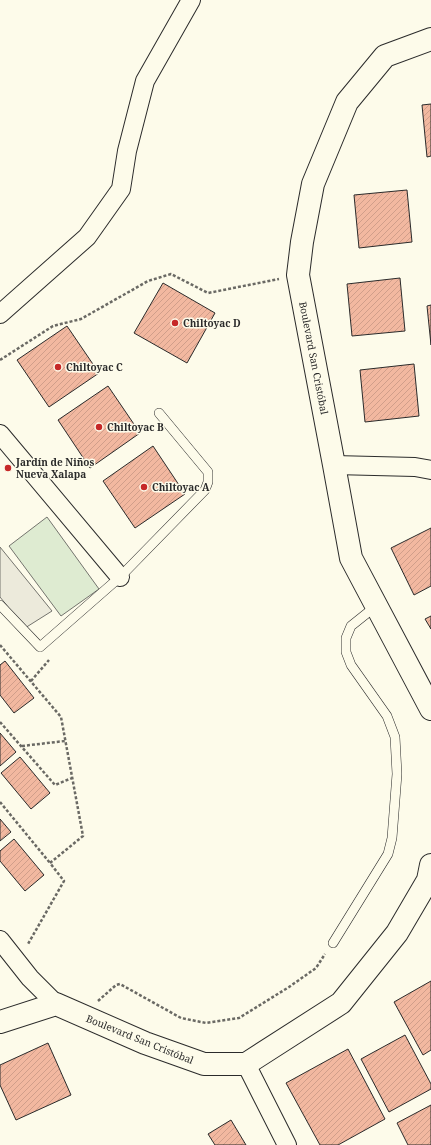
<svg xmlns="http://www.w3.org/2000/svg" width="431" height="1145" font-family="'Noto Serif',serif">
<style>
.pitch{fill:#deebd1;stroke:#74746e}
.parking{fill:#eceadb;stroke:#74746e}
.building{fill:url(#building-hatch);stroke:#2b2b2b}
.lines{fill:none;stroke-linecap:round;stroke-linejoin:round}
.lane-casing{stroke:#2b2b2b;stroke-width:10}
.street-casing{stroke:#2b2b2b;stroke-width:20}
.secondary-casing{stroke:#2b2b2b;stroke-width:24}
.path{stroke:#6a6964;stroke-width:2.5;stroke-dasharray:3 2;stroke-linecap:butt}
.lane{stroke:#fdfbea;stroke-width:9}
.street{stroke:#fdfbea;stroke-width:18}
.secondary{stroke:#fdfbea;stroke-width:22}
.poi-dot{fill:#c62828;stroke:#fdfbea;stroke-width:1.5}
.labels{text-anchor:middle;stroke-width:3;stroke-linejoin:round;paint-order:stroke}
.poi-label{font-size:10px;font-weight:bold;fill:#2b2b2b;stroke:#fdfbea;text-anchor:start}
.street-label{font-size:10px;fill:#2b2b2b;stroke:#fdfbea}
</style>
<defs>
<pattern id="building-hatch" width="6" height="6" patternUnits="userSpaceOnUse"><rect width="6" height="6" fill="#f2b8a0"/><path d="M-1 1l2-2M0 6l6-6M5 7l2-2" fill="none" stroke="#d09e8a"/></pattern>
</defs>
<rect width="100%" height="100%" fill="#fdfbea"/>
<path class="pitch" d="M 47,517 L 99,589 L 61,616 L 9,546 Z"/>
<path class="parking" d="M 0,547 L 52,611 L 25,628 L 0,597 Z"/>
<path class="building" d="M 431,104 L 431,156 L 427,157 L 422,105 Z
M 407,190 L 412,242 L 359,248 L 354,195 Z
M 400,278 L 405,331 L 352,336 L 347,284 Z
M 163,283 L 215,313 L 187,363 L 134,333 Z
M 431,305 L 431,345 L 427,306 Z
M 67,326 L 99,373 L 49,407 L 17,360 Z
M 414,364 L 419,416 L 365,422 L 360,370 Z
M 108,386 L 140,433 L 90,468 L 58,420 Z
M 153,446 L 185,494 L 135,528 L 103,481 Z
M 431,528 L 431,586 L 414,595 L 391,548 Z
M 431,616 L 431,629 L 425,619 Z
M 5,661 L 34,698 L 14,713 L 0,695 L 0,665 Z
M 0,733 L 16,752 L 0,766 Z
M 20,757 L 50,793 L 31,809 L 1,773 Z
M 0,819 L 11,832 L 0,841 Z
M 14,839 L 44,875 L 25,891 L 0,861 L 0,851 Z
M 431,981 L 431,1050 L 423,1055 L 394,1002 Z
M 405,1035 L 431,1084 L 431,1089 L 389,1112 L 361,1059 Z
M 48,1043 L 71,1095 L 16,1120 L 0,1085 L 0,1065 Z
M 348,1049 L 385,1119 L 338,1145 L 320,1145 L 286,1083 Z
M 431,1105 L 431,1145 L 408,1145 L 397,1123 Z
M 231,1120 L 246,1145 L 215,1145 L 208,1134 Z"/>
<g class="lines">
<defs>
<path id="lane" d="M 0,605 L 40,647 L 120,577 L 205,490 L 208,482 L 208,472 L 159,413
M 333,943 L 388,854 L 392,838 L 397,774 L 395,737 L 387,716 L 351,665 L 346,652 L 346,638 L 351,626 L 376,606"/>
<path id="street" d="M 0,314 L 87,237 L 121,189 L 127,151 L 145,81 L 191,0
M 0,434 L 120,577
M 334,465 L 415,467 L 431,470
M 0,940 L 30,978 L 56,1004
M 246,1064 L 287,1145"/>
<path id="secondary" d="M 431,39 L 385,56 L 347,102 L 313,184 L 302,242 L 298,275 L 334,465 L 351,558 L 431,709
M 0,1022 L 56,1004 L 145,1043 L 204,1064 L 246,1064 L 341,1003 L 397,933 L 428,880 L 431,865"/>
</defs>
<use href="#lane" class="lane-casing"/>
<use href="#street" class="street-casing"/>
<use href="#secondary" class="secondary-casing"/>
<path class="path" d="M 0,360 L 53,326 L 81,319 L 148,281 L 171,274 L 208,293 L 279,279
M 0,645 L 61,717 L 83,836 L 50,863 L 64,881 L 28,944
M 31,681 L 49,660
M 0,722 L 55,785 L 72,778
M 22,746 L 65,741
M 0,802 L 50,863
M 98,1001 L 116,985 L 120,984 L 181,1018 L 206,1023 L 239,1018 L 289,987 L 316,968 L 325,954"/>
<use href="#lane" class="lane"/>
<use href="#street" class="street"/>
<use href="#secondary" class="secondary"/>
</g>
<g class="poi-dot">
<circle cx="175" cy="323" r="4"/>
<circle cx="58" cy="367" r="4"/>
<circle cx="99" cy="427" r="4"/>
<circle cx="8" cy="468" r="4"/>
<circle cx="144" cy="487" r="4"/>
</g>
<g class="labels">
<g class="poi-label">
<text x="183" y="327">Chiltoyac D</text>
<text x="66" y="371">Chiltoyac C</text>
<text x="107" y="431">Chiltoyac B</text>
<text x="16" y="466">Jardín de Niños<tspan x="16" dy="12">Nueva Xalapa</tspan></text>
<text x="152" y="491">Chiltoyac A</text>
</g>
<g class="street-label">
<text transform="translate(314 358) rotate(79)" y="4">Boulevard San Cristóbal</text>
<text transform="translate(140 1039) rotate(22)" y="4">Boulevard San Cristóbal</text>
</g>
</g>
</svg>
